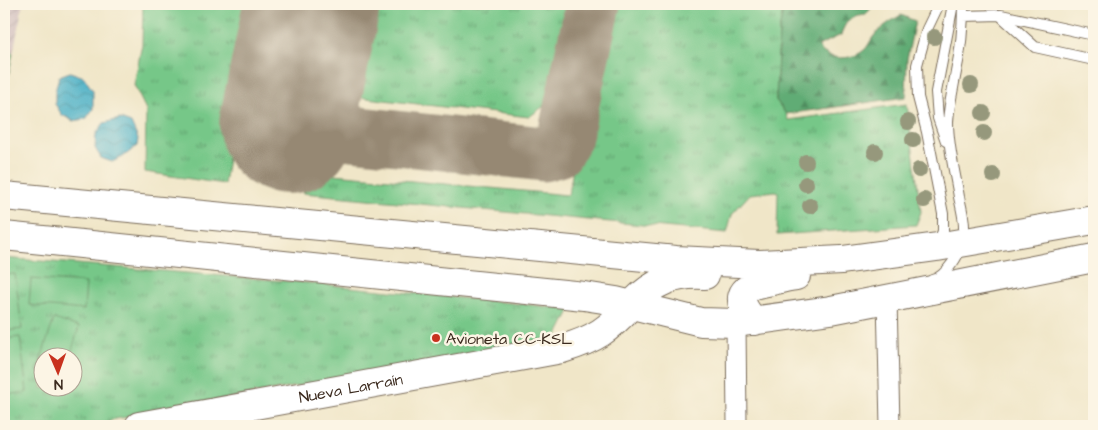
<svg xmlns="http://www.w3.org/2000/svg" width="1098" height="430" font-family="'Architects Daughter',sans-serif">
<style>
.industrial{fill:url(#industrial-furrows)}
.grass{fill:url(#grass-tufts);stroke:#587853;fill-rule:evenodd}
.forest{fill:url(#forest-firs);stroke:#4e6b49}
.pitch{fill:#76c788;stroke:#587853}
.water{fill:url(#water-waves);stroke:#416c72}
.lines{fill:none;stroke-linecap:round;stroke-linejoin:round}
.taxiway{stroke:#968873;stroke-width:55}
.runway{stroke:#968873;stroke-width:136}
.lane-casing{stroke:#7a6c5a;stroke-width:12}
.street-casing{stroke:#7a6c5a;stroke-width:21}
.secondary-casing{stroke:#7a6c5a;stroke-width:30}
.primary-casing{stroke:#7a6c5a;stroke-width:30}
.lane{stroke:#fff;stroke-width:10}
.street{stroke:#fff;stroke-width:19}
.secondary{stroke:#fff;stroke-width:28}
.primary{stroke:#fff;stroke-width:28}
.tree{fill:#96987c}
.poi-dot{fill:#c8321e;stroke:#fcf5e5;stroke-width:2}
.labels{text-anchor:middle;stroke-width:5;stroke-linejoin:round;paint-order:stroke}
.poi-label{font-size:16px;fill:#3b2a1e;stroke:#fcf5e5;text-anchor:start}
.street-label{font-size:16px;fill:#3b2a1e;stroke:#fcf5e5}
</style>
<defs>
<pattern id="industrial-furrows" width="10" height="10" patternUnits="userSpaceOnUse" patternTransform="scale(1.25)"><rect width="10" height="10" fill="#d2bfbf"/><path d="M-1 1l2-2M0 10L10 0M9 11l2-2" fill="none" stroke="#b5a4a4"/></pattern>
<pattern id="grass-tufts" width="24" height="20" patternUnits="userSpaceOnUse" patternTransform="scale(1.25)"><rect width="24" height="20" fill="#76c788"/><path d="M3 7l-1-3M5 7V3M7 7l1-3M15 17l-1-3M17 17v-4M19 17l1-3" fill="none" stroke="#62a26f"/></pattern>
<pattern id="forest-firs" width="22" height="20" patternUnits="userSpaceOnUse" patternTransform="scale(1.25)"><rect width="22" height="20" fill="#60ac74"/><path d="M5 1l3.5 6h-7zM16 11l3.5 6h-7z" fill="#508c5f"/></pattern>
<pattern id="water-waves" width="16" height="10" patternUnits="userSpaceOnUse" patternTransform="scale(1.25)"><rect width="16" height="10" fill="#47afc6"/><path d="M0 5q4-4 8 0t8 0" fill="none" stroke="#3c8fa0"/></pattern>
</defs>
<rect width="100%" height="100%" fill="#fcf5e5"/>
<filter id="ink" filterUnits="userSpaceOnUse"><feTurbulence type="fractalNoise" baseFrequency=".02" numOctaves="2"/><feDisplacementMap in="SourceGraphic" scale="10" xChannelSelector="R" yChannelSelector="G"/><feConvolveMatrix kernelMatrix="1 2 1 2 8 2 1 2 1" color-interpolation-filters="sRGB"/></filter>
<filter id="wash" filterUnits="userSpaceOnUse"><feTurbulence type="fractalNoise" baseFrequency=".0096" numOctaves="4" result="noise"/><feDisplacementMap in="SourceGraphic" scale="20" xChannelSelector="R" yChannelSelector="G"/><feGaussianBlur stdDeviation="1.12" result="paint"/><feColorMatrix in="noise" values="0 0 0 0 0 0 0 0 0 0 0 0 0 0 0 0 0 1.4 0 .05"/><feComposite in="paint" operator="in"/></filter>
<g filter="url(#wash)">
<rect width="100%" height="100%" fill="#f0e6c8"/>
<path class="industrial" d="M 4,4 L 23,4 L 4,99 Z"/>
<path class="grass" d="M 143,4 L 252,4 L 224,184 L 145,172 L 146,110 L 134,85 L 142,44 Z
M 359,4 L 570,4 L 548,103 L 529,117 L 341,95 Z
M 607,4 L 784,4 L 779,32 L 776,100 L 786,114 L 788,120 L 907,104 L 921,212 L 916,225 L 777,235 L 778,192 L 775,191 L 750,194 L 732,214 L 727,233 L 303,193 L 323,173 L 568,195 Z
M 4,52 L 13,53 L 4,99 Z
M 4,258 L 310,283 L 571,309 L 556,339 L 116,419 L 91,426 L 4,426 ZM 42,358 L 72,358 L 72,388 L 42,388 Z"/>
<path class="forest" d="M 784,4 L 874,4 L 866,15 C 850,17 846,20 841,35 L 818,46 C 826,61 852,61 864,50 C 868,47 870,41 873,37 C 881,27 891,21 901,15 L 915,21 L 907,59 L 906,97 L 786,114 L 776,100 L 779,32 Z"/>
<path class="pitch" d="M 15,274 L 22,329 L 4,331 L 4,275 Z
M 31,279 L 86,283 L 84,310 L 29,305 Z
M 54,319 L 79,327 L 70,357 L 42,358 L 42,373 L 37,371 Z
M 20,337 L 27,392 L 4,395 L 4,339 Z"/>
<path class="water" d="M 70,72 L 84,77 L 93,91 L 93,109 L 86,119 L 73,121 L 62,115 L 55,104 L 55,92 L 59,76 Z
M 120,119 L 131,123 L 138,139 L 137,146 L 123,157 L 112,162 L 101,158 L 95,148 L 96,134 L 104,123 Z"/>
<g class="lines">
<path class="taxiway" d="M 287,126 L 543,154 L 557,150 L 565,136 L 593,4"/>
<path class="runway" d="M 287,126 L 312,4"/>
</g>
</g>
<g filter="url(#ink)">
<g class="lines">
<defs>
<path id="lane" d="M 963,16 L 1001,15 L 1094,35
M 1001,16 L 1035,47 L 1094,60
M 946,141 L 938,118 L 936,92 L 953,4
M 938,244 L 943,231 L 943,214 L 927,132 L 918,97 L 917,65 L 927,29 L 939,4
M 932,280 C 946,277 961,253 963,239 C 966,225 962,211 959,197 C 955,173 948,147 948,122 C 949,105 953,89 956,72 C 961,50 963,27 963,4"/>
<path id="street" d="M 887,299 L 890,426
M 736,323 L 737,426"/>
<g id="secondary">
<path id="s1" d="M 139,426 L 562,349 C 596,339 608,330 632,304"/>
</g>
<path id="primary" d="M 4,196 L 676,260 L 760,264 L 842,260 L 937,247 L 1094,220
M 4,236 L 584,296 L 616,301 L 701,322 L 736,323 L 831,310 L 1094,258
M 632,304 C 654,282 674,273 705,275
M 755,321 C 746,313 734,297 749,288 C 755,283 765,283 772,281 C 780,279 787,277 796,276"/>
</defs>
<use href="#lane" class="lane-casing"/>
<use href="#street" class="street-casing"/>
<use href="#secondary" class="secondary-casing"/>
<use href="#primary" class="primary-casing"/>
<use href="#lane" class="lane"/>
<use href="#street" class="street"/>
<use href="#secondary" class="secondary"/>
<use href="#primary" class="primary"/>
</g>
<g class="tree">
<circle cx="934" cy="37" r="8"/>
<circle cx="971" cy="85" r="8"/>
<circle cx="983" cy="113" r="8"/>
<circle cx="908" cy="122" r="8"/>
<circle cx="984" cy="133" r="8"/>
<circle cx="913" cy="140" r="8"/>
<circle cx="875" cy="152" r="8"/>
<circle cx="806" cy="162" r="8"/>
<circle cx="919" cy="170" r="8"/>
<circle cx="993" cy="175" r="8"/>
<circle cx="806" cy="184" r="8"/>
<circle cx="924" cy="200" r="8"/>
<circle cx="810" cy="206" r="8"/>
</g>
</g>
<circle class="poi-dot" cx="436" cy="338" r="5"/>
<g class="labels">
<g class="poi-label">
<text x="446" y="344">Avioneta CC-KSL</text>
</g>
<g class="street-label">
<text dy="6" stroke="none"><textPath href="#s1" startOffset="215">Nueva Larraín</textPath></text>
</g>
</g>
<rect width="1098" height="430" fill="none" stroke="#fcf5e5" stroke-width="20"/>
<g transform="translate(58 372) rotate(178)"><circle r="24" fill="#fcf5e5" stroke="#afa495"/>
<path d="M0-4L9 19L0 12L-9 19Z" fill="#c8321e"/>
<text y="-8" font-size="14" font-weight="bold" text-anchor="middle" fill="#3b2a1e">N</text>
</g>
</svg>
